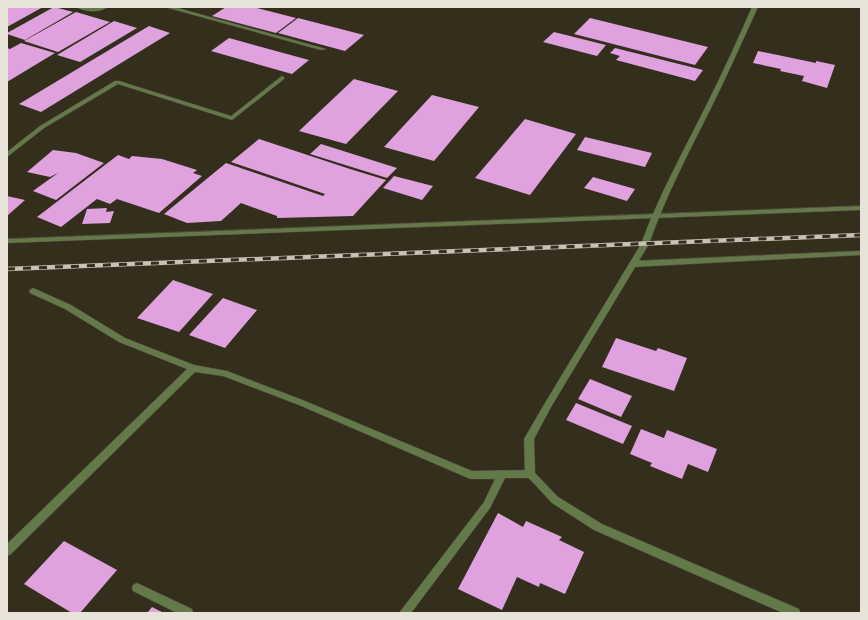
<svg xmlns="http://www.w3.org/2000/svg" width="868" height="620" font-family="'PT Sans',sans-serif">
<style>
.building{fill:#dfa2df}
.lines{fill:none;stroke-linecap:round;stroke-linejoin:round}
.service-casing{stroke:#514b3a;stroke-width:1}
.minor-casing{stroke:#514b3a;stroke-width:1}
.tertiary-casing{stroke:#514b3a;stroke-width:1}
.service{fill:#637949;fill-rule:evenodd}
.minor{fill:#637949;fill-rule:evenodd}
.tertiary{fill:#637949;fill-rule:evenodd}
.rail-casing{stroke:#c7c2b6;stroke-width:4.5}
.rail{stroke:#342e1c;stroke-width:3;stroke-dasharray:8;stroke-linecap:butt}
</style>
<rect width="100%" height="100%" fill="#342e1c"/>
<path class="building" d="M 7,7 L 43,7 L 7,27 Z
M 54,7 L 73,12 L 25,40 L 7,34 L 7,33 Z
M 226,7 L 253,7 L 296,18 L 276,33 L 212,16 Z
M 76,12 L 110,22 L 58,52 L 24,41 Z
M 298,18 L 364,35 L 345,51 L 278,33 Z
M 590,18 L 708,47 L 695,65 L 574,34 Z
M 114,21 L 137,28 L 80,62 L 57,55 Z
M 149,26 L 170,33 L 41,112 L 19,104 Z
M 554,32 L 606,45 L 597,56 L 543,42 Z
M 229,38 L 309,60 L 292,74 L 211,51 Z
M 21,43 L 55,53 L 7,82 L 7,48 L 10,49 Z
M 615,48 L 703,70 L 695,81 L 616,60 L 620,56 L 610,53 Z
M 758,51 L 816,63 L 816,61 L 835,65 L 827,88 L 802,81 L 804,76 L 780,71 L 781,69 L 753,63 Z
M 354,79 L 398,91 L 346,144 L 299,131 Z
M 432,95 L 479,107 L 434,161 L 384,147 Z
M 525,119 L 576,134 L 530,195 L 475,178 Z
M 585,137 L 652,153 L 645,167 L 577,150 Z
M 259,139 L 350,169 L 386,180 L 353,216 L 277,218 L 277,216 L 241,203 L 221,221 L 187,223 L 164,214 L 226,163 L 323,196 L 325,194 L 231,162 Z
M 321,144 L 397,168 L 387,178 L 310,154 Z
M 53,150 L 76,153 L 104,163 L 56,200 L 33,191 L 58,173 L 50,177 L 27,172 Z
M 118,155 L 129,159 L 132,156 L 162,159 L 197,170 L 193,173 L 202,176 L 159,213 L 117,199 L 110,204 L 97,199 L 61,227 L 37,217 Z
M 394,176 L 433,186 L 422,200 L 383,188 Z
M 593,177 L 635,189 L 627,201 L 584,188 Z
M 7,196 L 25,200 L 7,216 Z
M 107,208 L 106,212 L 114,211 L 110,223 L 82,224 L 87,209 Z
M 173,280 L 213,294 L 179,332 L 137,318 Z
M 223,298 L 257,310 L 225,348 L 189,335 Z
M 616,338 L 656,351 L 658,348 L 687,358 L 674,391 L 602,367 Z
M 590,379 L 632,396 L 621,417 L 578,399 Z
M 576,403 L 632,426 L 623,444 L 566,420 Z
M 641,429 L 664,438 L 667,430 L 717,449 L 708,472 L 688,464 L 682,479 L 650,466 L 652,463 L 630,454 Z
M 498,513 L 523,527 L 526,521 L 562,537 L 559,540 L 584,552 L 565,594 L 540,583 L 539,587 L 517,577 L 502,610 L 458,589 Z
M 64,541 L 117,570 L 80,613 L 72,613 L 24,584 Z
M 152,607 L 164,613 L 147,613 Z"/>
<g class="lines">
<defs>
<path id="service" d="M 76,7 L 95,8 L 108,7 C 99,13 85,12 76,7 Z
M 165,7 L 174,7 L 326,49 L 321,50 Z
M 282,76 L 284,77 L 284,79 L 232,120 L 118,84 L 44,128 L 7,157 L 7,152 L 40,126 L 115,81 L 119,81 L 231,116 Z
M 861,251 L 861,255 L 633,267 L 629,264 L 633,261 Z
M 33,288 L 71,305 L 125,338 L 194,365 L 227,371 L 305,401 L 472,471 L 530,470 L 533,471 L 535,474 L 533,477 L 530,478 L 505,478 L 490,508 L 411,613 L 399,613 L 484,502 L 495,479 L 471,479 L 468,478 L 299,405 L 223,376 L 195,372 L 11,554 L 7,556 L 7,544 L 187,369 L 119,342 L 65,309 L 30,293 L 29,291 Z
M 137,583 L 192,609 L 193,613 L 177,613 L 133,591 L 132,588 L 133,585 Z"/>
<path id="minor" d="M 752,7 L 758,7 C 743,39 729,72 713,104 C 690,150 666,195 649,244 L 551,407 L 534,439 L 535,473 L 558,497 L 602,524 L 799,609 L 800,613 L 783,613 L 594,530 L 552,503 L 525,474 L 524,439 L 545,403 L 641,244 C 659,195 684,150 707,104 C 723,72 738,39 752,7 Z"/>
<path id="tertiary" d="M 861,206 L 861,210 L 7,243 L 7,239 Z"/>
</defs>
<use href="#service" class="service-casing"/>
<use href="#minor" class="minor-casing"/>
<use href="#tertiary" class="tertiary-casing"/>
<use href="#service" class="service"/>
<use href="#minor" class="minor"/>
<use href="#tertiary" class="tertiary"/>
<defs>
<path id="rail" d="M 7,269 L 861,235"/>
</defs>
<use href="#rail" class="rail-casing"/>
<use href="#rail" class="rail"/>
</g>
<rect width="868" height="620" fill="none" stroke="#e7e3d8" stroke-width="16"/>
</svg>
